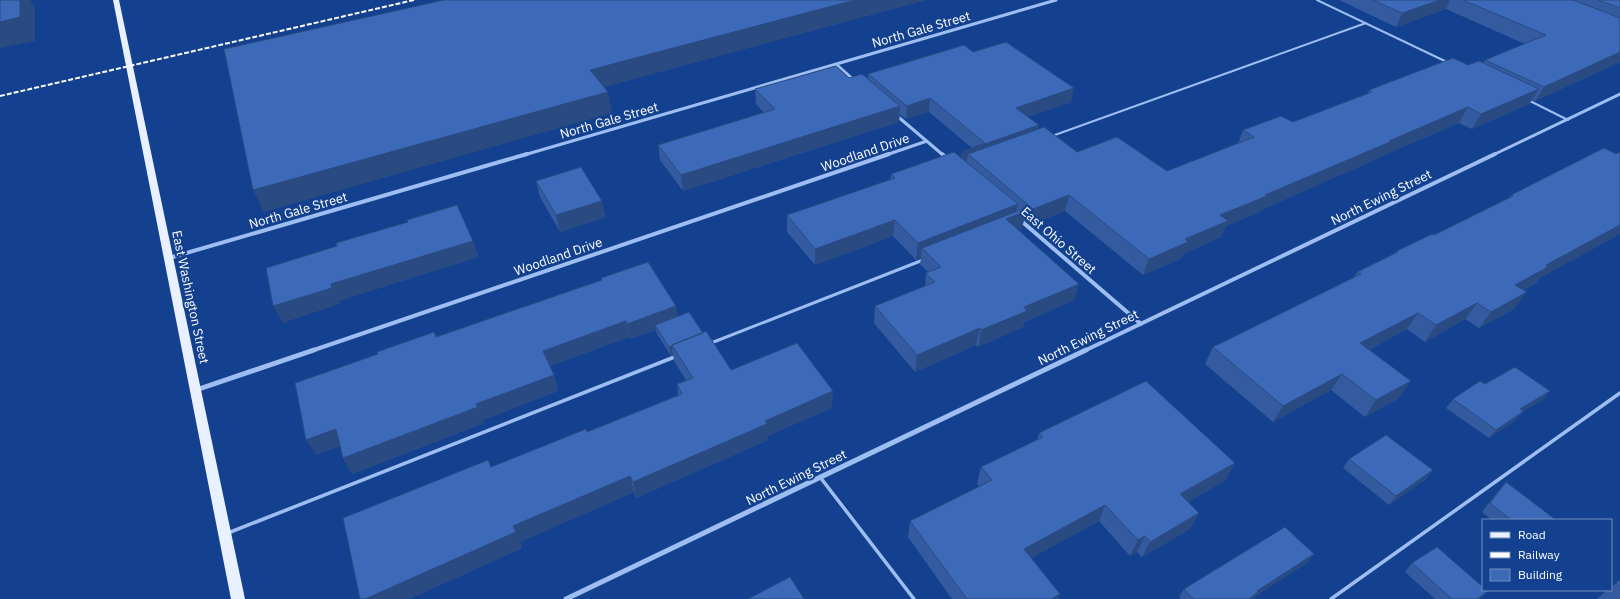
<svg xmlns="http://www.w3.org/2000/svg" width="1620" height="599" font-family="'IBM Plex Sans',sans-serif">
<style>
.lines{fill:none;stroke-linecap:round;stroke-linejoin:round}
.service-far2{stroke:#9ebef1;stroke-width:2}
.service-far1{stroke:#9ebef1;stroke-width:3}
.service{stroke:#9ebef1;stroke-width:3.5}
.minor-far2{stroke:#9ebef1;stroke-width:3}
.minor-far1{stroke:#9ebef1;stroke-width:4}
.minor{stroke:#9ebef1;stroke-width:5}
.primary{fill:#e9f0ff;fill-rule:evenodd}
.rail{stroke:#fff;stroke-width:2;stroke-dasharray:5 2;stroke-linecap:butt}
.wall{fill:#345b9f}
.shaded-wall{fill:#2a4a82}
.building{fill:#3c6ab9;stroke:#2a4a82}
.labels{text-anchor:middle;stroke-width:4;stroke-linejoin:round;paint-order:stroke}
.street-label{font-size:13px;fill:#fff;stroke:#13418f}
</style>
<rect width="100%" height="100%" fill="#13418f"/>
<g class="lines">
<path class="service-far2" d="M 1317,0 L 1449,63
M 1528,100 L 1568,120
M 1052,136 L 1366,23"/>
<path class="service-far1" d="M 711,343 L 923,260"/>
<path class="service" d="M 820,477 L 914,599
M 228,533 L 677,356
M 1331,599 L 1620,393"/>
<path class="minor-far2" d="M 836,64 L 855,81
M 896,115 L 943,155
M 524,155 L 1056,0
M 886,155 L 927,141
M 1493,155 L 1620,94"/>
<path class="minor-far1" d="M 942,154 L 947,158
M 1019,219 L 1141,324
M 169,258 L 527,154
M 311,351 L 889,154
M 1084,351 L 1495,154"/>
<path class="minor" d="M 196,390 L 314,350
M 566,599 L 1086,350"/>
<path class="primary" d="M 113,0 L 119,0 L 245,599 L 231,599 Z"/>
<path class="rail" d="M 0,96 L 414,0"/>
</g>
<path class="wall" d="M 1339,0 L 1620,0 L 1620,62 L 1535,101 L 1532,100 L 1529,104 L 1472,129 L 1459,123 L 1382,156 L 1381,157 L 1261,210 L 1260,212 L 1226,226 L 1221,237 L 1183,254 L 1182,258 L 1143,275 L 1065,211 L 1030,225 L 1024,220 L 1022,228 L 1018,230 L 1079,284 L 1074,300 L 1024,322 L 1023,327 L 978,347 L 976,345 L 915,372 L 874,323 L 875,306 L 925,286 L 926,273 L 928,272 L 920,264 L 921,258 L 916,260 L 893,236 L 815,265 L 787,232 L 787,215 L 890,180 L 891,174 L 961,158 L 962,152 L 972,148 L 929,112 L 906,119 L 900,114 L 899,122 L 683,191 L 660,160 L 658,145 L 764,113 L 756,104 L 755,89 L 849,78 L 868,80 L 868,74 L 973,52 L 1071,102 L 1027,117 L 1038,129 L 1077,152 L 1167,171 L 1238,144 L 1243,130 L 1293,122 L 1368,93 L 1369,90 L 1468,65 L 1483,63 L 1485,60 L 1525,44 L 1446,9 L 1396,27 Z
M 1620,152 L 1620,234 L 1540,278 L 1536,283 L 1524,290 L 1514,309 L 1479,328 L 1465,319 L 1425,342 L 1407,329 L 1369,350 L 1399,398 L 1365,417 L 1331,390 L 1273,422 L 1205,364 L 1213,347 L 1354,277 L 1357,272 L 1395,253 L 1397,251 L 1434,235 L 1509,198 L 1511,195 Z
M 536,181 L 606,217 L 560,232 L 540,197 Z
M 601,278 L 677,316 L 703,333 L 731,370 L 832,408 L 767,436 L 768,440 L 636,498 L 634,492 L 520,542 L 522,548 L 409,599 L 360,599 L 491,467 L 587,432 L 678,395 L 677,384 L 686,380 L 674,361 L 673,355 L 671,356 L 657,334 L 656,330 L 630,339 L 629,337 L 550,366 L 554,375 L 558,391 L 483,420 L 484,423 L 352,474 L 343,458 L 340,446 L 316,455 L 378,354 L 436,337 L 601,280 Z
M 1485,384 L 1550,391 L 1542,400 L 1523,411 L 1516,420 L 1489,438 L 1446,408 L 1453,399 Z
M 1039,433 L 1226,480 L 1188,502 L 1199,513 L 1190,529 L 1142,557 L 1137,552 L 1130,556 L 1099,521 L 1031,558 L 1058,599 L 952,599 L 908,537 L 910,521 L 980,487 L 977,484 L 981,467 L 1037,440 Z
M 1349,459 L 1433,470 L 1426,479 L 1389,505 L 1343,468 Z
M 1506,482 L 1556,520 L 1492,520 L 1482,512 L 1498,491 Z
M 1308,562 L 1256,596 L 1254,599 L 1181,599 L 1179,597 L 1184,589 Z
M 1412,563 L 1488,591 L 1480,599 L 1435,599 L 1405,572 Z
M 1620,580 L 1620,599 L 1597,599 L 1607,590 L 1611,590 L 1611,587 Z"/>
<path class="shaded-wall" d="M 20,0 L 30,0 L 35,7 L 35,41 L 0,48 L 0,22 Z
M 855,0 L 927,0 L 594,90 L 590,70 Z
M 1440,0 L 1450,0 L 1446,9 L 1396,27 L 1402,13 Z
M 1620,52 L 1620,62 L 1535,101 L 1544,87 Z
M 1074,88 L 1071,102 L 1013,122 L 1016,108 Z
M 1539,89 L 1529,104 L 1472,129 L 1481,114 Z
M 608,92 L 612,113 L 264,212 L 253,190 Z
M 930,98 L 929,112 L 906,119 L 907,106 Z
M 900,106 L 899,122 L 683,191 L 681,175 Z
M 1468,107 L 1459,123 L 1382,156 L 1381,157 L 1261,210 L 1260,212 L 1226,226 L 1221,237 L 1183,254 L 1182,258 L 1143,275 L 1149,259 L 1185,239 L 1220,215 L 1389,141 Z
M 1039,125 L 1036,139 L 968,154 L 966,164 L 960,166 L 962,152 Z
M 1069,195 L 1065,211 L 1030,225 L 1033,209 Z
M 602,201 L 606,217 L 560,232 L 556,215 Z
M 1018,204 L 1015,215 L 1026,211 L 1022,228 L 1003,235 L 922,248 L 921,258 L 916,260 L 918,243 Z
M 895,220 L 893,236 L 815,265 L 815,249 Z
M 1620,225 L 1620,234 L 1540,278 L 1536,283 L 1503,302 L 1515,285 L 1546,265 Z
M 473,241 L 479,257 L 339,301 L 340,304 L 283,323 L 273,306 L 331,284 Z
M 1079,284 L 1074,300 L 1024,322 L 1023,327 L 978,347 L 981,330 L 1024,307 Z
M 1527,292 L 1514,309 L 1479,328 L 1491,312 Z
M 1477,303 L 1465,319 L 1425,342 L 1436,325 Z
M 676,306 L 678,321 L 655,325 L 656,330 L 630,339 L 627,324 Z
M 1418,313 L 1407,329 L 1350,360 L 1360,343 Z
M 626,321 L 629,337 L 547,367 L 543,351 Z
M 980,328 L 976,345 L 915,372 L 917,355 Z
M 672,346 L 673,355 L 671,356 L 669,347 Z
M 1342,374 L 1331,390 L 1273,422 L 1283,406 Z
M 554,375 L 558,391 L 483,420 L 484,423 L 352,474 L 343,458 L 476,404 Z
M 1411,381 L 1399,398 L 1365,417 L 1376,400 Z
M 833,391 L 832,408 L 767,436 L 768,440 L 636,498 L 633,482 L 765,421 Z
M 1550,391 L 1542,400 L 1512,418 L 1520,409 Z
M 1524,411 L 1516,420 L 1489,438 L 1496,430 Z
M 336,429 L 345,444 L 316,455 L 306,440 Z
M 1235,463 L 1226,480 L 1172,511 L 1180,494 Z
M 1433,470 L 1426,479 L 1389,505 L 1396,496 Z
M 630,476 L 634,492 L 520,542 L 522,548 L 409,599 L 365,599 L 513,526 Z
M 1105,505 L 1099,521 L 1019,565 L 1024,549 Z
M 1199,513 L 1190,529 L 1142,557 L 1150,542 Z
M 1145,536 L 1137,552 L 1130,556 L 1138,540 Z
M 1314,554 L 1308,562 L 1256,596 L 1254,599 L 1249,599 L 1257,591 Z
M 1488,591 L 1480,599 L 1477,599 Z
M 1060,594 L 1058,599 L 1051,599 Z"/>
<path class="building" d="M 0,0 L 20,0 L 20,17 L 0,22 Z
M 444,0 L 855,0 L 590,70 L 608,92 L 253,190 L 224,49 Z
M 1373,0 L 1440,0 L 1402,13 Z
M 1463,0 L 1573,0 L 1620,18 L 1620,52 L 1544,87 L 1485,60 L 1546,35 Z
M 1598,0 L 1620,0 L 1620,8 Z
M 1006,42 L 1074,88 L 1016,108 L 1039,125 L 962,152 L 985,143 L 930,98 L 907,106 L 868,74 L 964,45 L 973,52 Z
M 1453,58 L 1468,65 L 1479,61 L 1539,89 L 1481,114 L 1468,107 L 1389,141 L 1390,142 L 1265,195 L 1267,196 L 1220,215 L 1228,221 L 1185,239 L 1188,242 L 1149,259 L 1069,195 L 1033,209 L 968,154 L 1044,127 L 1077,152 L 1117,137 L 1167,171 L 1254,137 L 1243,130 L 1281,116 L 1293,122 L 1372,92 L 1369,90 Z
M 836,66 L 849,78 L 862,74 L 900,106 L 681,175 L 658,145 L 775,109 L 755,89 Z
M 1604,148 L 1616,154 L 1620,152 L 1620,225 L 1546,265 L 1548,267 L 1515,285 L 1527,292 L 1491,312 L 1477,303 L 1436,325 L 1418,313 L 1360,343 L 1411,381 L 1376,400 L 1342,374 L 1283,406 L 1213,347 L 1361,274 L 1357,272 L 1398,252 L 1397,251 L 1432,234 L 1434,235 L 1513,196 L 1511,195 Z
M 954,152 L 1018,204 L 918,243 L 895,220 L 815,249 L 787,215 L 895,178 L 891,174 Z
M 581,167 L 602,201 L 556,215 L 536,181 Z
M 457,205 L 473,241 L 331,284 L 332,288 L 273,306 L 266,268 L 337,246 L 336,243 L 408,222 L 407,220 Z
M 1023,209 L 1026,211 L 1006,219 L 1079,284 L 1024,307 L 1027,311 L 981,330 L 980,328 L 917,355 L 875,306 L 935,282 L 926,273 L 941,267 L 922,248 Z
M 648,262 L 676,306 L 627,324 L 626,321 L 543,351 L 554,375 L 476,404 L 478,407 L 343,458 L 336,429 L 306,440 L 295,383 L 378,354 L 377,352 L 434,332 L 436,337 L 602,280 L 601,278 Z
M 689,312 L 703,333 L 672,345 L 672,346 L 669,347 L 655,325 Z
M 706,331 L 731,370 L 797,343 L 833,391 L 765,421 L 767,424 L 633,482 L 630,476 L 513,526 L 516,532 L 365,599 L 360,599 L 343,518 L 488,460 L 491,467 L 586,429 L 587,432 L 682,394 L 677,384 L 693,378 L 672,345 Z
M 1515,367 L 1550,391 L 1520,409 L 1524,411 L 1496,430 L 1453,399 L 1480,381 L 1485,384 Z
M 1146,381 L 1235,463 L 1180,494 L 1199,513 L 1150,542 L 1145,536 L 1138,540 L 1105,505 L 1024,549 L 1060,594 L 1051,599 L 967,599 L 910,521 L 992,480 L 981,467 L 1043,437 L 1039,433 Z
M 1386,435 L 1433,470 L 1396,496 L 1349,459 Z
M 1506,482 L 1556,520 L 1511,520 L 1490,503 Z
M 1285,527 L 1314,554 L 1257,591 L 1258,592 L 1249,599 L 1193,599 L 1184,589 Z
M 1437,547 L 1483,587 L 1483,590 L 1487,590 L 1488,591 L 1477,599 L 1452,599 L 1412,563 Z
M 790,577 L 804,599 L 748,599 Z
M 1620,580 L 1620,587 L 1616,583 Z"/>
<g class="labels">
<g class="street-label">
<text transform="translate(921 29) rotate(-16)" y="5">North Gale Street</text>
<text transform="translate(609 120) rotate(-16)" y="5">North Gale Street</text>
<text transform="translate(865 152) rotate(-19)" y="5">Woodland Drive</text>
<text transform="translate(1381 197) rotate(-26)" y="5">North Ewing Street</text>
<text transform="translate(298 210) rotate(-16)" y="5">North Gale Street</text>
<text transform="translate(1059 240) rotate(41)" y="5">East Ohio Street</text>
<text transform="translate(558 256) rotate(-19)" y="5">Woodland Drive</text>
<text transform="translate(191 297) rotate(78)" y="5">East Washington Street</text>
<text transform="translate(1088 337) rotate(-26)" y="5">North Ewing Street</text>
<text transform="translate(796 477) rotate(-26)" y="5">North Ewing Street</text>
</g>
</g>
<rect x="1482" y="519" width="130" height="72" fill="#13418f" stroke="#718dbc"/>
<rect x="1490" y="532" width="20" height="6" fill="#e9f0ff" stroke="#718dbc"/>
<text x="1518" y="539" font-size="12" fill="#ffffff">Road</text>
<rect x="1490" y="552" width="20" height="6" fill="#ffffff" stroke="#718dbc"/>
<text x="1518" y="559" font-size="12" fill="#ffffff">Railway</text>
<rect x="1490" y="569" width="20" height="12" fill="#3c6ab9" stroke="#718dbc"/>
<text x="1518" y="579" font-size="12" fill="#ffffff">Building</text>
</svg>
